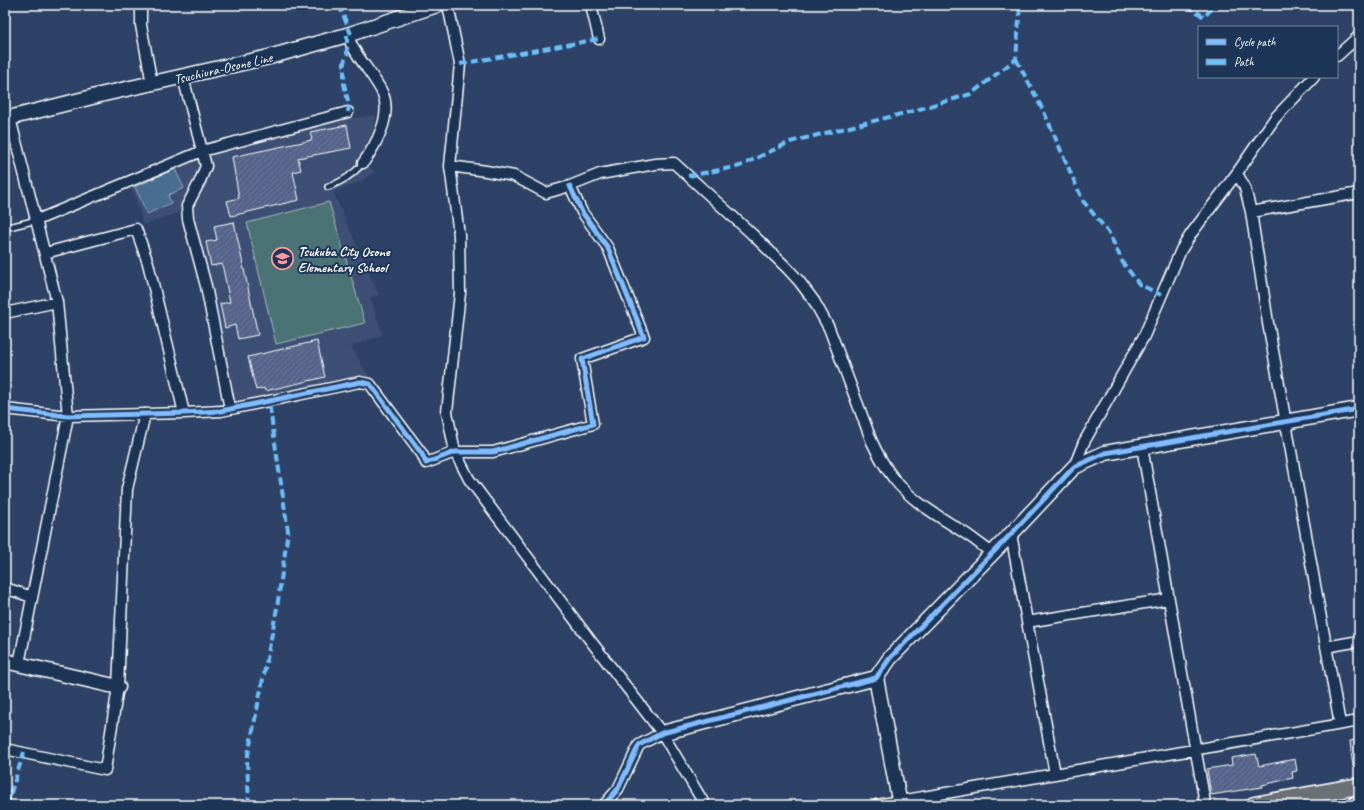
<svg xmlns="http://www.w3.org/2000/svg" width="1364" height="810" font-family="Caveat,sans-serif">
<style>
.built{fill:#3d5074}
.pitch{fill:#4b7376;stroke:#a5b9ba}
.water{fill:#486d90;stroke:#91a7bc}
.building{fill:url(#building-hatch);stroke:#fff}
.lines{fill:none;stroke-linecap:round;stroke-linejoin:round}
.lane-casing{stroke:#fff;stroke-width:8}
.street-casing{stroke:#fff;stroke-width:13}
.secondary-casing{stroke:#fff;stroke-width:17}
.primary-casing{stroke:#fff;stroke-width:19}
.lane{stroke:#1d3557;stroke-width:5}
.street{stroke:#1d3557;stroke-width:10}
.secondary{stroke:#1d3557;stroke-width:14}
.primary{stroke:#6a7074;stroke-width:16}
.quiet{stroke:#6cc0fc;stroke-width:4;stroke-dasharray:8 4;stroke-linecap:butt}
.cycleway-casing{stroke:#1d3557;stroke-width:8}
.cycleway{stroke:#80bcff;stroke-width:5}
.labels{text-anchor:middle;stroke-width:4;stroke-linejoin:round;paint-order:stroke}
.street-label{font-size:14px;fill:#fff;stroke:#1d3557}
.poi-label{font-size:14px;font-weight:bold;fill:#fff;stroke:#1d3557;text-anchor:start}
</style>
<defs>
<pattern id="building-hatch" width="6" height="6" patternUnits="userSpaceOnUse"><rect width="6" height="6" fill="#55638a"/><path d="M-1 1l2-2M0 6l6-6M5 7l2-2" fill="none" stroke="#6e7a9c"/></pattern>
</defs>
<rect width="100%" height="100%" fill="#2d4266"/>
<filter id="ink" filterUnits="userSpaceOnUse"><feTurbulence type="fractalNoise" baseFrequency=".025" numOctaves="2"/><feDisplacementMap in="SourceGraphic" scale="8" xChannelSelector="R" yChannelSelector="G"/><feConvolveMatrix kernelMatrix="1 2 1 2 8 2 1 2 1" color-interpolation-filters="sRGB"/></filter>
<g filter="url(#ink)">
<path class="built" d="M 376,115 L 374,132 L 366,149 L 359,160 L 375,171 L 362,181 L 333,192 L 379,295 L 370,297 L 383,335 L 351,346 L 369,377 L 353,377 L 342,381 L 234,402 L 212,294 L 191,208 L 143,225 L 132,186 L 209,153 L 347,119 Z"/>
<path class="pitch" d="M 329,202 L 365,323 L 276,344 L 247,223 Z"/>
<path class="water" d="M 175,169 L 184,188 L 168,195 L 171,203 L 147,214 L 135,187 Z"/>
<path class="building" d="M 347,125 L 351,148 L 298,158 L 301,170 L 293,172 L 299,200 L 231,216 L 227,201 L 239,198 L 232,157 L 312,140 L 310,132 Z
M 234,222 L 258,335 L 238,339 L 235,325 L 225,328 L 220,304 L 230,302 L 222,264 L 211,266 L 206,242 L 217,240 L 214,226 Z
M 317,341 L 325,377 L 265,391 L 264,388 L 256,390 L 248,357 Z
M 1359,739 L 1359,767 L 1353,767 L 1350,741 Z
M 1256,754 L 1259,766 L 1295,759 L 1297,771 L 1292,772 L 1293,778 L 1262,785 L 1262,787 L 1211,795 L 1207,769 L 1232,765 L 1231,758 Z"/>
<g class="lines">
<defs>
<path id="lane" d="M 328,187 C 343,181 353,175 363,163
M 5,228 L 37,220"/>
<path id="street" d="M 141,5 L 141,25 L 152,84
M 448,5 L 460,64 L 450,166 L 459,235 L 460,293 L 447,412 L 455,452 L 469,479 L 590,640 L 662,733 L 705,805
M 591,5 L 599,39
M 347,35 C 350,41 353,48 357,54 C 365,67 376,79 383,94 C 392,116 376,145 363,163
M 1337,56 L 1359,36
M 183,77 L 206,166 L 200,181 L 187,206 L 188,219 L 206,286 L 230,409
M 10,118 L 57,302 L 68,416 L 19,664
M 450,166 L 486,171 L 514,176 L 546,193 L 570,186 L 600,174 L 655,164 L 674,163 L 752,234 L 788,269 L 799,281 L 814,301 L 829,328 L 872,442 C 878,455 885,467 894,479 C 915,505 945,519 972,538 C 979,543 985,548 992,553
M 1237,173 L 1245,188 L 1251,212 L 1268,323 L 1340,724
M 1251,212 L 1359,193
M 37,220 L 202,151 L 348,112
M 45,253 L 136,229 L 148,263 L 184,413
M 5,313 L 57,302
M 5,409 L 68,416 L 184,413 L 221,411 L 360,382 L 370,384 L 422,454 L 426,463 L 455,452 L 493,452 L 593,424 L 582,359 L 644,337 L 608,248 L 582,212 L 570,186
M 1142,447 L 1205,803
M 1074,467 L 1084,442 L 1144,336 L 1181,250 L 1191,234 L 1237,173 L 1275,118 L 1314,77
M 1011,534 L 1055,774
M 5,588 L 32,597
M 1027,622 L 1169,599
M 1326,647 L 1359,641
M 5,749 L 105,770 L 118,687 L 127,489 L 145,414
M 604,805 L 618,789 L 639,745 L 662,733
M 877,805 L 1359,721"/>
<path id="secondary" d="M 5,119 L 104,94 L 269,57 L 347,35 L 437,5
M 5,661 L 118,687
M 876,678 L 900,805
M 662,733 L 876,678 L 890,658 L 1011,534 L 1074,467 L 1105,453 L 1359,409"/>
<path id="primary" d="M 1254,805 L 1359,786
M 1355,805 L 1359,804"/>
</defs>
<use href="#lane" class="lane-casing"/>
<use href="#street" class="street-casing"/>
<use href="#secondary" class="secondary-casing"/>
<use href="#primary" class="primary-casing"/>
<use href="#lane" class="lane"/>
<use href="#street" class="street"/>
<use href="#secondary" class="secondary"/>
<use href="#primary" class="primary"/>
<path class="quiet" d="M 339,5 L 351,34
M 1187,5 L 1204,17 L 1215,5
M 347,35 L 347,54 L 344,62 L 344,84 L 349,105 L 348,112
M 1016,59 L 1044,112 L 1083,201 L 1109,233 L 1123,263 L 1139,284 L 1161,295
M 460,64 L 599,39
M 688,176 L 740,166 L 790,142 L 913,111 L 971,94 L 1016,59 L 1020,5
M 7,805 L 24,752
M 249,805 L 247,760 L 277,608 L 288,531 L 269,402"/>
<defs>
<path id="cycleway" d="M 5,409 L 68,416 L 184,413 L 221,411 L 360,382 L 370,384 L 422,454 L 426,463 L 455,452 L 493,452 L 593,424 L 582,359 L 644,337 L 608,248 L 582,212 L 570,186
M 604,805 L 618,789 L 639,745 L 662,733 L 876,678 L 890,658 L 1011,534 L 1074,467 L 1105,453 L 1359,409"/>
</defs>
<use href="#cycleway" class="cycleway-casing"/>
<use href="#cycleway" class="cycleway"/>
</g>
</g>
<defs>
<symbol id="school-ring" viewBox="-11 -11 22 22"><circle r="9.5" fill="#1d3557" stroke="#ff9aa2" stroke-width="1.5"/><path d="M0-5L7-2L0 1L-7-2ZM-4 1L0 2.5L4 1V4Q0 6-4 4Z" fill="#ff9aa2"/></symbol>
</defs>
<g fill-rule="evenodd">
<use href="#school-ring" x="270" y="246" width="25" height="25"/>
</g>
<g class="labels">
<g class="street-label">
<text transform="translate(223 68) rotate(-13)" y="5">Tsuchiura-Osone Line</text>
</g>
<g class="poi-label">
<text x="298" y="256">Tsukuba City Osone<tspan x="298" dy="16">Elementary School</tspan></text>
</g>
</g>
<rect width="1364" height="810" fill="none" stroke="#1d3557" stroke-width="20"/>
<rect x="10" y="10" width="1344" height="790" fill="none" stroke="#fff" stroke-width="1.5" filter="url(#ink)"/>
<rect x="1198" y="26" width="140" height="52" fill="#1d3557" stroke="#77869a"/>
<rect x="1206" y="39" width="20" height="6" fill="#80bcff" stroke="#77869a"/>
<text x="1234" y="46" font-size="12" fill="#ffffff">Cycle path</text>
<rect x="1206" y="59" width="20" height="6" fill="#6cc0fc" stroke="#77869a"/>
<text x="1234" y="66" font-size="12" fill="#ffffff">Path</text>
</svg>
